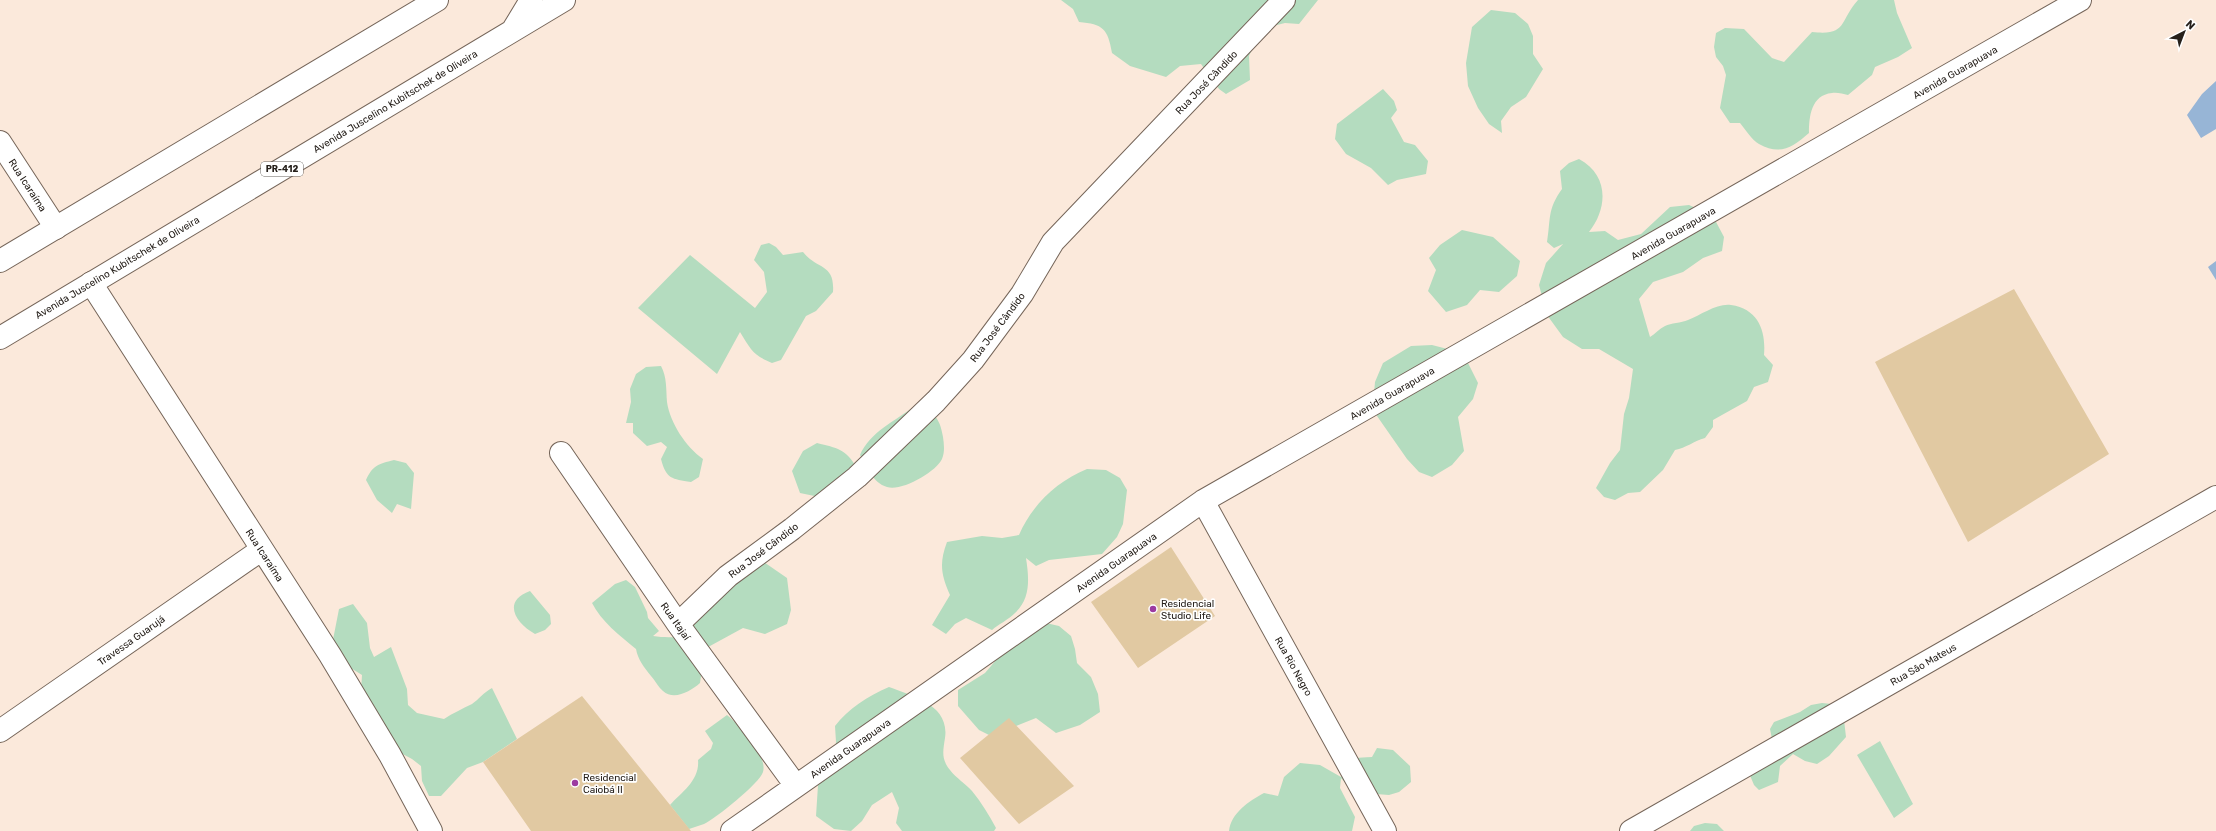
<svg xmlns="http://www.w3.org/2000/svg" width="2216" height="831" font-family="Rubik,sans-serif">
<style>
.green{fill:#b4dcbf}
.water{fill:#97b5d6}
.building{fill:#e1c9a2}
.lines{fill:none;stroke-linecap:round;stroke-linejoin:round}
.minor-casing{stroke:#756559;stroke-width:24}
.major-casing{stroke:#756559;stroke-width:24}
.minor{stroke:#fff;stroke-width:22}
.major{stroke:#fff;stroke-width:22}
.poi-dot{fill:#9c3aa1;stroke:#fff;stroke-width:1.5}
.labels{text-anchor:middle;stroke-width:3.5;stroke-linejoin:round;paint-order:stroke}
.shield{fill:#fff;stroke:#67635f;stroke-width:1}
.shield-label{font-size:9px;font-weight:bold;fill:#26201b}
.street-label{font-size:10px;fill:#26201b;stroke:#fff}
.poi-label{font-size:10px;fill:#26201b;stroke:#fff;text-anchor:start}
</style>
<rect width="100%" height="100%" fill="#fbe9db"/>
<path class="green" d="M 1061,0 L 1318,0 L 1299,24 L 1285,23 L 1273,26 L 1254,45 L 1249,56 L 1250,80 L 1226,94 L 1219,89 L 1201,64 L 1180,66 L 1166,77 L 1130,66 L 1112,53 C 1108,29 1103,24 1079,22 L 1073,9 Z
M 1858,0 L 1894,0 L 1897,13 L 1912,48 L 1898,57 L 1875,67 L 1872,75 L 1848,95 C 1843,94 1837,92 1832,93 C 1811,95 1809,117 1809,133 C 1793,147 1780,156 1759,144 C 1752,140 1745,129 1740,123 L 1730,123 L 1720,108 L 1726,75 L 1723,66 L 1716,57 L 1714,47 L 1716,33 L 1725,28 L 1744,29 L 1772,58 L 1784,62 L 1812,32 C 1848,36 1839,21 1858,0 Z
M 1491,10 L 1515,13 L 1528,24 L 1533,36 L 1533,54 L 1543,69 L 1526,97 L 1511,107 L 1501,121 L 1502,133 L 1489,124 L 1478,108 L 1468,86 L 1466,63 L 1472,27 Z
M 1383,89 L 1394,101 L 1397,110 L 1391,118 L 1404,142 L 1415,145 L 1428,161 L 1426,174 L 1397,180 L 1388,185 L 1371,168 L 1346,154 L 1335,139 L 1337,124 Z
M 1579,159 C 1609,175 1608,208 1589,232 L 1605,231 L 1618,240 L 1641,234 L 1670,207 L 1689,205 L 1707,213 L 1715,220 L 1724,237 L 1722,251 L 1703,258 L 1683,272 L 1653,282 L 1639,299 L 1650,337 C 1655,334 1659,329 1665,326 C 1671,323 1681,323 1688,320 C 1701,315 1717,303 1731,305 C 1759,309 1766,332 1764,355 L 1773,365 L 1768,382 L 1754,387 L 1747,401 L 1713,420 L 1713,427 L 1705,438 C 1694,441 1686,448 1675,450 L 1663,470 L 1640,492 L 1628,493 L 1615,500 L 1604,497 L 1596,488 L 1610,463 L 1620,450 L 1624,414 L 1629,398 L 1633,369 L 1599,349 L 1582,349 L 1563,337 L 1547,315 L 1539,285 L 1546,263 L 1563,244 L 1554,248 L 1547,242 C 1551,218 1547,210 1562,189 L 1560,171 L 1569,163 Z
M 1462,230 L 1493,237 L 1520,261 L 1517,276 L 1499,292 L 1480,290 L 1467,305 L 1446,312 L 1428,291 L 1436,270 L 1429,258 L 1440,245 Z
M 769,243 L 776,247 L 783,255 L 803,252 C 817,270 835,263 833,292 L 816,311 L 806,316 L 781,360 L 772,363 C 753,355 751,350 740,332 L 717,374 L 638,308 L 690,255 L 755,308 L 767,292 L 764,272 L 754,260 L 761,245 Z
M 1432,345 L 1463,353 L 1478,383 L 1473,399 L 1458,417 L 1464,451 L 1452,465 L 1432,477 L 1419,472 L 1407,459 L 1377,416 L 1373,404 L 1375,382 L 1383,363 L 1411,346 Z
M 661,366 C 667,377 666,389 667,402 C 670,423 686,447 703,459 L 699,477 L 691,482 C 672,479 666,479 661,459 L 667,447 L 661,442 L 647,446 L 633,433 L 633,423 L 626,423 L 631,402 L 630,389 L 636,374 L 646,367 Z
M 915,406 C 934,411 940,418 943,437 C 944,444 945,452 942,459 C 936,472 901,492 887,487 C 873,483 867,467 860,455 C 870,432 895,421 915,406 Z
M 817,443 C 837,448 846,449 857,468 L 829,499 L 800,493 L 792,471 L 803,451 Z
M 394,460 L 406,463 L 414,473 L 411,509 L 397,504 L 392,513 L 377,500 L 366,480 C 373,465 378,464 394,460 Z
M 1087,469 L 1106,470 L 1120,478 L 1127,490 L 1123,524 L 1117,537 L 1102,554 L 1049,560 L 1036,566 L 1026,558 C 1029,578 1031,598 1015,613 C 1008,620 999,624 992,630 L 966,618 L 955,624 L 946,634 L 932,625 L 950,595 C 941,575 939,563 947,542 L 982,536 L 1002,538 L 1019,535 C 1032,505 1057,481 1087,469 Z
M 755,556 L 787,578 L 791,610 L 787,624 L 765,634 L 743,628 L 699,652 L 703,663 L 700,683 C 691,691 674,701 663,691 C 658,687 655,680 651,676 C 644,667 638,660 636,649 C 620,636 601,621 592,603 L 615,584 L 626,580 L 635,587 L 647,612 L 648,618 L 659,631 L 653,636 C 664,638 673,636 684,639 L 678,624 L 696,623 L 703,600 Z
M 530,591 L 550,615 L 551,624 L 545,630 L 535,634 C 515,623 502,601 530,591 Z
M 353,604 L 367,623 L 370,648 L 374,657 L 391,647 L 407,689 L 408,705 L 417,713 L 444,719 C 453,713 462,709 472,704 C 478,700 484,692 492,688 L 517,739 L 483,762 L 467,768 L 441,796 L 429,796 L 422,781 L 421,766 L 412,759 L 395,750 L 361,691 L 362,675 L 330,655 L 339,609 Z
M 1033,620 L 1059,626 L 1071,636 L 1075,649 L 1077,663 L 1091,677 L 1098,694 L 1100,712 L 1080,725 L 1056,733 L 1036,718 L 1016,726 L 995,738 L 979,730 L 958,706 L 958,690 L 985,673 L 997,659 L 1002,642 Z
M 889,687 C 913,696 950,705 945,738 C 943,751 941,759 950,770 C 956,778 966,784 972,791 C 981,802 989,815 996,828 L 994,831 L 902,831 L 896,823 L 899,808 L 892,792 L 872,805 L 862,821 L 851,831 L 834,829 L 816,816 L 819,770 L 833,760 L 836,742 L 835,726 C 848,709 868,696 889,687 Z
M 1822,703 L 1832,704 L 1844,720 L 1846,737 L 1829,756 L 1817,764 L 1805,761 L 1793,754 L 1780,766 L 1778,782 L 1759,790 L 1754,785 L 1749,773 L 1772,739 L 1770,729 L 1774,722 L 1800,712 L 1811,705 Z
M 727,715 C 739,725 768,755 763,772 C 760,783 715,819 704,824 C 699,826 694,827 689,829 L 670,805 C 682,792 700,780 698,760 L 711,749 L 713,743 L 705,731 Z
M 1880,741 L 1913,804 L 1894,818 L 1857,755 Z
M 1377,748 L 1393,750 L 1410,766 L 1411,782 L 1399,792 L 1389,795 L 1376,794 L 1348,786 L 1341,778 L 1340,788 L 1355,817 L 1352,831 L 1229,831 C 1231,813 1249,801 1264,793 L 1278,796 L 1284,777 L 1300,763 L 1320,765 L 1341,777 C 1350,757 1351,758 1372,757 Z
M 1705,823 L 1717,824 L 1724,831 L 1690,831 L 1694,826 Z"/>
<path class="water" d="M 2216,81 L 2216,129 L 2201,138 L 2187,115 L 2202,94 Z
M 2216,261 L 2216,280 L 2208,267 Z"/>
<path class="building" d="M 2014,289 L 2109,454 L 1968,542 L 1875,362 Z
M 1171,547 L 1215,616 L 1138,668 L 1091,602 Z
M 582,696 L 679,816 L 691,831 L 531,831 L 483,762 Z
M 1009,718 L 1074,786 L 1019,824 L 960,758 Z"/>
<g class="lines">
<defs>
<path id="minor" d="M 0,142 L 56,228
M 91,283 L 330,655 L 390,755 L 431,831
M 561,453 L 678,624 L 796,786
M 1203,501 L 1385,831
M 678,624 L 728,576 L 792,529 L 857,477 L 936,401 L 973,360 L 1022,294 L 1053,242 L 1284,0
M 0,731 L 261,550
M 732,831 L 1203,501 L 2080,0
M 1631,831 L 2216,497"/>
<path id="major" d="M 514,28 L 531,0
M 0,261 L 437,0
M 0,338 L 564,0"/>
</defs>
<use href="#minor" class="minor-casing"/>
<use href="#major" class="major-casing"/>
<use href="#minor" class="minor"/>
<use href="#major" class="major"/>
</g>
<g class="poi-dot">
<circle cx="1153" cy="609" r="4"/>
<circle cx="575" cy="783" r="4"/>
</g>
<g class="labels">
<rect class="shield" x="261" y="162" width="42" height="14" rx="3"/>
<g class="shield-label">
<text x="282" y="172">PR-412</text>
</g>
<g class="street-label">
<text transform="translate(1955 72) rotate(-30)" y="4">Avenida Guarapuava</text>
<text transform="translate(1206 82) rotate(-46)" y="4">Rua José Cândido</text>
<text transform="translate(395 101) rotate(-31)" y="4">Avenida Juscelino Kubitschek de Oliveira</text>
<text transform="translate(28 185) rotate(57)" y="4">Rua Icaraíma</text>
<text transform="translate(1673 233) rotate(-30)" y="4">Avenida Guarapuava</text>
<text transform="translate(117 267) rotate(-31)" y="4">Avenida Juscelino Kubitschek de Oliveira</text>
<text transform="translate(997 327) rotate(-53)" y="4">Rua José Cândido</text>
<text transform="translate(1392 393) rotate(-30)" y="4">Avenida Guarapuava</text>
<text transform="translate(763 550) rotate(-37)" y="4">Rua José Cândido</text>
<text transform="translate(265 555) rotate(57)" y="4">Rua Icaraíma</text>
<text transform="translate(1116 562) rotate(-35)" y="4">Avenida Guarapuava</text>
<text transform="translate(676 621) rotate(55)" y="4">Rua Itajaí</text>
<text transform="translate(131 640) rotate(-35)" y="4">Travessa Guarujá</text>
<text transform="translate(1923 664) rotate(-30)" y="4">Rua São Mateus</text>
<text transform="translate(1294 666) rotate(61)" y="4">Rua Rio Negro</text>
<text transform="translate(850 748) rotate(-35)" y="4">Avenida Guarapuava</text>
</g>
<g class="poi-label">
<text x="1161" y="607">Residencial<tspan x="1161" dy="12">Studio Life</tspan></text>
<text x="583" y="781">Residencial<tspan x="583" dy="12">Caiobá II</tspan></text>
</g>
</g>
<g transform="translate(2184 32) rotate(42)" stroke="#ffffff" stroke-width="3" paint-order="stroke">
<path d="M0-3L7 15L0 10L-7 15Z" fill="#26201b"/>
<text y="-6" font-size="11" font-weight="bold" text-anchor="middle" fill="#26201b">N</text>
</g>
</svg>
